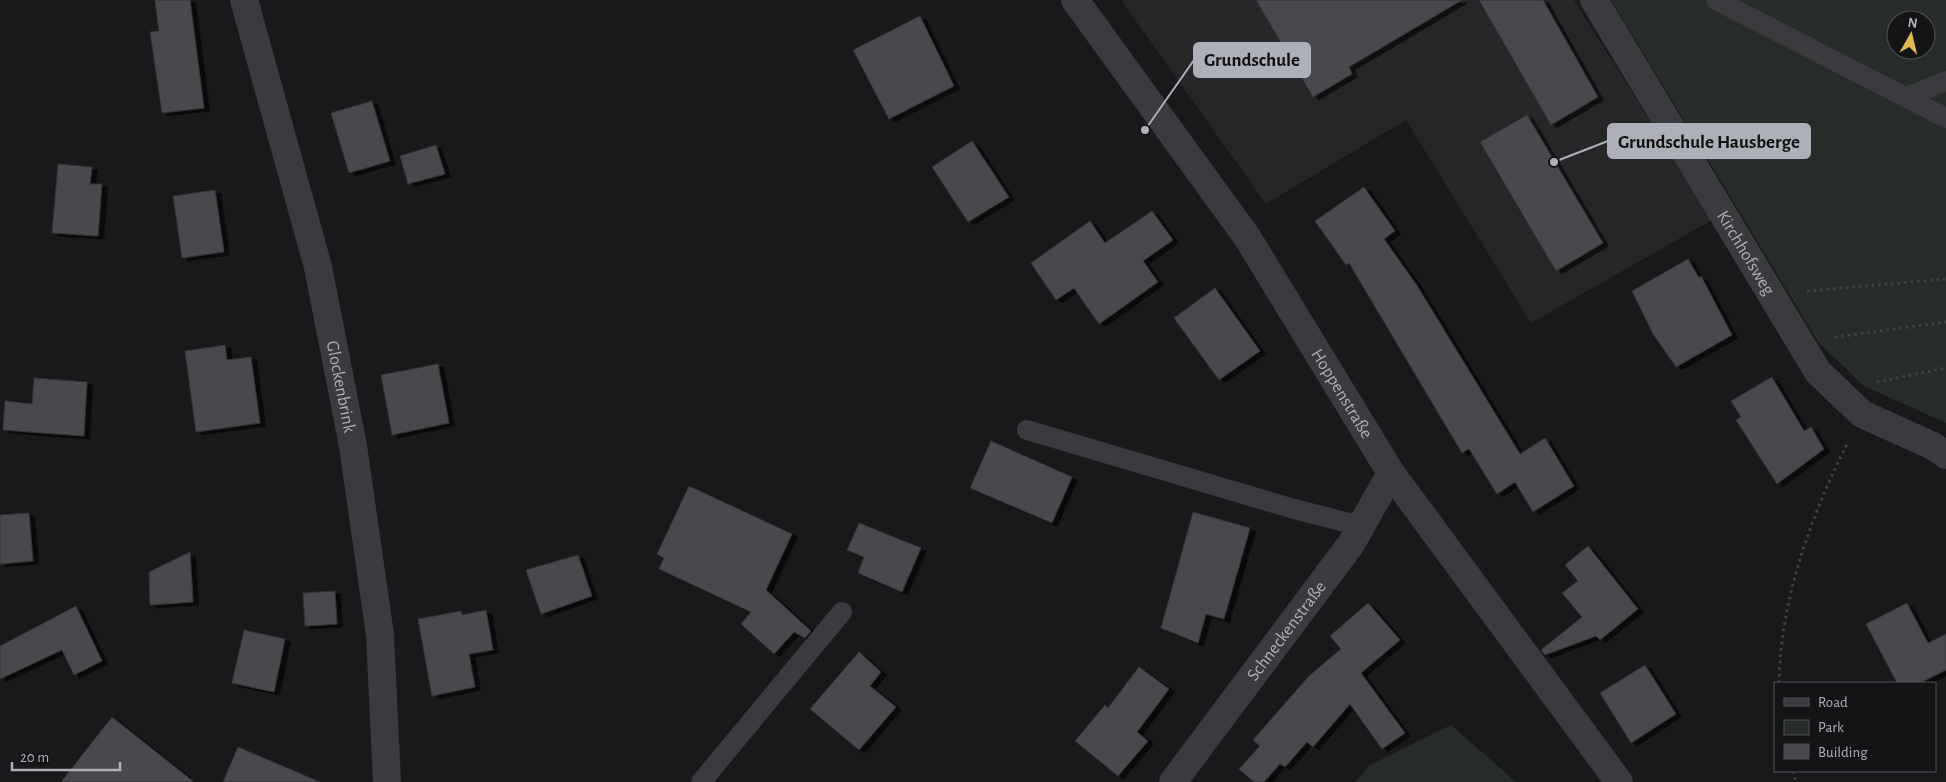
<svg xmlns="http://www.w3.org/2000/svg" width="1946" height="782" font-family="'Alegreya Sans',sans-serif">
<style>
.built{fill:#262528}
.green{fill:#262c27;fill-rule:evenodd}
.building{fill:#49494d;stroke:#343337;filter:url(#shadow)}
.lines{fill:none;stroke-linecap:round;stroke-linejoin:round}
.path{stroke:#414246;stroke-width:3;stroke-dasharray:2.5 4;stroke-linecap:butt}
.service{stroke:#3b3b3f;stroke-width:20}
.minor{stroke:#3b3b3f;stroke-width:28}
.labels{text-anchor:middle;stroke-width:5;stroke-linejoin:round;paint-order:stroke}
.street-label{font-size:18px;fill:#adb0b9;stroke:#141416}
.leader{fill:none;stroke:#adb0b9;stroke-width:2}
.callout-dot{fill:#adb0b9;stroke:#141416;stroke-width:2}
.callout{fill:#adb0b9;stroke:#adb0b9;stroke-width:2}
.callout-label{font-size:19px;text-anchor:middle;font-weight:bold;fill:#111}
</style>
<defs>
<filter id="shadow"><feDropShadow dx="5.5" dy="3" stdDeviation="0" flood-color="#0009"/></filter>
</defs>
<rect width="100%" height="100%" fill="#19191b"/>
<path class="built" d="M 1121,0 L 1574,0 L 1712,220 L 1531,323 L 1406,120 L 1266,204 Z"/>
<path class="green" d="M 1611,0 L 1946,0 L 1946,423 L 1864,386 L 1819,343 ZM 1896,20 L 1926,20 L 1926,50 L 1896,50 Z
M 1451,725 L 1516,782 L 1355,782 L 1370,765 Z"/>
<path class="building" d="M 155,0 L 190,0 L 204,108 L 162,113 L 150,32 L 159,31 Z
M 1256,0 L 1462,0 L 1349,67 L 1352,74 L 1313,97 Z
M 1479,0 L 1543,0 L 1598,97 L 1551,125 Z
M 920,16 L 954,86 L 889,119 L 853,50 Z
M 372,101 L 390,161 L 349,173 L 331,113 Z
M 1527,115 L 1603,243 L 1556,271 L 1480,142 Z
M 972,141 L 1009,197 L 968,222 L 932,167 Z
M 436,145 L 445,174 L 408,184 L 400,156 Z
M 58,164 L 92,167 L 90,184 L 102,184 L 98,236 L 52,233 Z
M 1364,187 L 1395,231 L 1384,239 L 1416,284 L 1520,454 L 1545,438 L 1574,486 L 1533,512 L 1515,482 L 1497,494 L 1469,449 L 1462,453 L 1349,263 L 1346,265 L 1315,221 Z
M 215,190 L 224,252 L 182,258 L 173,196 Z
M 1152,211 L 1173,240 L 1143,261 L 1158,282 L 1099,324 L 1074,288 L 1056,300 L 1031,263 L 1090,221 L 1105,243 Z
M 1688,259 L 1699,278 L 1701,276 L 1732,335 L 1676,367 L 1653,334 L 1632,291 Z
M 1215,288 L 1260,351 L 1219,380 L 1174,318 Z
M 225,345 L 227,360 L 251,357 L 260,423 L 196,432 L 185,351 Z
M 438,364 L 449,423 L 392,435 L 381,375 Z
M 1772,377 L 1804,431 L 1811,427 L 1824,449 L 1777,484 L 1736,420 L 1741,417 L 1731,401 Z
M 34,378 L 87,382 L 84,436 L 3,430 L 5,401 L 32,404 Z
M 991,441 L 1072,477 L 1052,523 L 970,488 Z
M 689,486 L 792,534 L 766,590 L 811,631 L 805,638 L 794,632 L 774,654 L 741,624 L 751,612 L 659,569 L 664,558 L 657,554 Z
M 1193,512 L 1250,528 L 1224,619 L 1206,614 L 1198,643 L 1161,628 Z
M 29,513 L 33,561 L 0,564 L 0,515 Z
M 859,523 L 921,548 L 902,592 L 858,573 L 864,557 L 847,550 Z
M 1588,546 L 1638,609 L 1600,640 L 1596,636 L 1545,655 L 1541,650 L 1582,617 L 1562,593 L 1578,581 L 1565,565 Z
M 190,552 L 193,602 L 150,605 L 149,572 Z
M 578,555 L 592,596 L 541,614 L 526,570 Z
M 335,591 L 337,624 L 305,626 L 303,593 Z
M 1368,603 L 1400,640 L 1361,673 L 1405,733 L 1382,749 L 1350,704 L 1313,747 L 1307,742 L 1285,767 L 1280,764 L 1264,782 L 1254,782 L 1239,769 L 1260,746 L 1253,740 L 1309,676 L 1341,649 L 1330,636 Z
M 1907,603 L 1928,643 L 1946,634 L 1946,670 L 1920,683 L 1897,683 L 1866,624 Z
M 76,606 L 102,661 L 74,675 L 62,650 L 0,679 L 0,646 Z
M 486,610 L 493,650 L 469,654 L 475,687 L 432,696 L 418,619 L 461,611 L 462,615 Z
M 244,630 L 285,639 L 274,692 L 232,683 Z
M 859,652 L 881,672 L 870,686 L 896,707 L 859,750 L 810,709 Z
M 1645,665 L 1676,714 L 1631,743 L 1600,693 Z
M 1139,667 L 1169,689 L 1137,732 L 1148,741 L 1118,776 L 1075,741 L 1105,705 L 1108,708 Z
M 112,717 L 194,782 L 61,782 Z
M 238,747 L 320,782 L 223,782 Z"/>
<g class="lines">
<path class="path" d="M 1807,291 L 1946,279
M 1835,337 L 1946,322
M 1877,382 L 1946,368
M 1779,683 C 1781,598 1810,519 1847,444
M 1793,771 L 1796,782"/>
<path class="service" d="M 1716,0 L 1946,118
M 1907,97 L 1946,81
M 1027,430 L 1294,509 L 1361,526
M 701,782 L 842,612"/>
<g class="minor">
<path id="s1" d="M 244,0 L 318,267 L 353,446 L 380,635 L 387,782"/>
<path id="s2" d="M 1075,0 L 1247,237 L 1391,473 L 1619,782"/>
<path id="s3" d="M 1594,0 L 1818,372 L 1862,414 L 1933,446 L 1946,455"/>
<path id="s4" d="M 1173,782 L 1351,544 L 1391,473"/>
</g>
</g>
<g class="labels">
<g class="street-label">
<text dy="6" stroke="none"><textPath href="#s3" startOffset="295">Kirchhofsweg</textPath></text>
<text dy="6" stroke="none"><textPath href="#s1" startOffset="399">Glockenbrink</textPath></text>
<text dy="6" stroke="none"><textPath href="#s2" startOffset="476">Hoppenstraße</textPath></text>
<text dy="6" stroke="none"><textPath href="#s4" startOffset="189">Schneckenstraße</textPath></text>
</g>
</g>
<path class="leader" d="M1145 130L1194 60M1554 162L1608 141"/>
<g class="callout-dot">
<circle cx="1145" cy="130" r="5"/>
<circle cx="1554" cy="162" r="5"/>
</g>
<g class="callout">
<rect x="1194" y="43" width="116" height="34" rx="5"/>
<rect x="1608" y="124" width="202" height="34" rx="5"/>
</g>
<g class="callout-label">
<text x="1252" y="66">Grundschule</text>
<text x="1709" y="148">Grundschule Hausberge</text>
</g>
<rect x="1774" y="682" width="162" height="90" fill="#141416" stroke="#515257"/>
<rect x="1784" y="698" width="25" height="8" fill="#3b3b3f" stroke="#515257"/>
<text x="1818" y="707" font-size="15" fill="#adb0b9">Road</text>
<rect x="1784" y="720" width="25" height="15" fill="#262c27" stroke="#515257"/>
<text x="1818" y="732" font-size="15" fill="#adb0b9">Park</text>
<rect x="1784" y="744" width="25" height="15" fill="#49494d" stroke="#515257"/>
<text x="1818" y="757" font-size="15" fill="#adb0b9">Building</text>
<g transform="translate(1911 35) rotate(8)"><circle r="24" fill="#141416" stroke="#515257"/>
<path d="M0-4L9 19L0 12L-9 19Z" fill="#ddba4f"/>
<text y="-8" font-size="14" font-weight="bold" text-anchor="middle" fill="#adb0b9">N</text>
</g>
<path d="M12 762v8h108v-8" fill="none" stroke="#adb0b9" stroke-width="2.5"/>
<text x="20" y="762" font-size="15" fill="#adb0b9" stroke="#141416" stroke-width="4" paint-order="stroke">20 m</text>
</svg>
